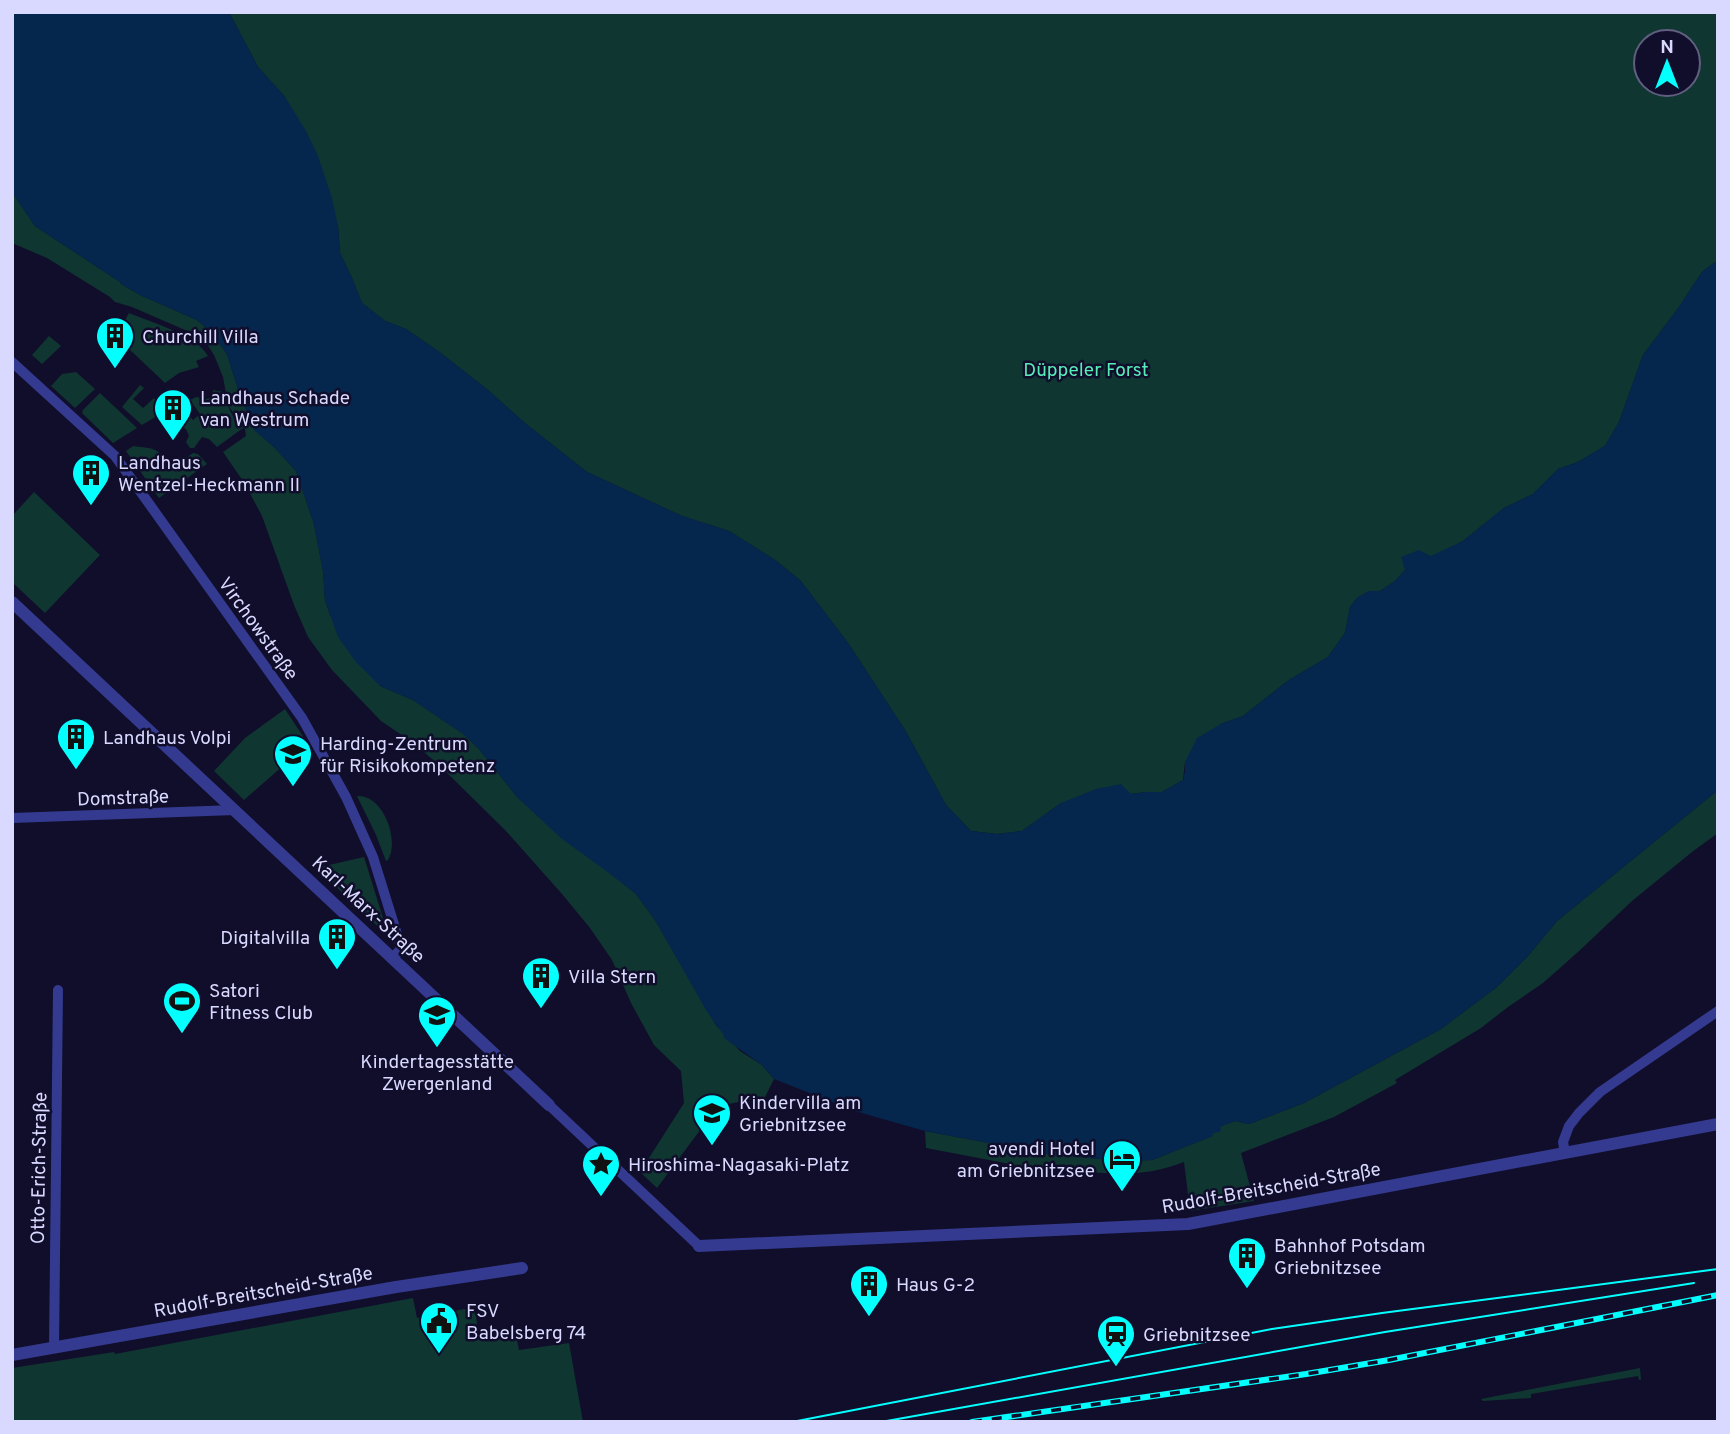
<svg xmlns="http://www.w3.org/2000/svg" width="1730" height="1434" font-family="Overpass,sans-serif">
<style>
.green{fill:#103631;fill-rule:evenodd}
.water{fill:#05274e}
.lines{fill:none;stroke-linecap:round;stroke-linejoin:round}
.minor{stroke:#343a8f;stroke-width:10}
.tertiary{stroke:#343a8f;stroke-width:12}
.tram{stroke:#04ffff;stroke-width:2}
.rail-casing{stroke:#04ffff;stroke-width:6}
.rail{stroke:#100e2b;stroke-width:3.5;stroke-dasharray:10;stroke-linecap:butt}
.labels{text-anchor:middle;stroke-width:5;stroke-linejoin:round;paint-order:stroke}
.poi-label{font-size:19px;fill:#d9d8ff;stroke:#100e2b;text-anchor:start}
.park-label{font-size:19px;fill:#57ecb8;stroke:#100e2b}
.street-label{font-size:19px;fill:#d9d8ff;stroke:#100e2b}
</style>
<rect width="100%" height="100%" fill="#100e2b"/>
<path class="green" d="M 229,12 L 1718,12 L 1718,260 L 1702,272 L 1679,307 L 1643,355 L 1619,422 L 1605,446 L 1578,462 L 1558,469 L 1533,494 L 1504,508 L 1463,541 L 1405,570 L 1395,581 L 1380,591 L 1369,591 L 1357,598 L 1350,607 L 1345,633 L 1328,657 L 1289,680 L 1243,716 L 1221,724 L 1185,762 L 1183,780 L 1162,792 L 1146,792 L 1061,803 L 1022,831 L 997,834 L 971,831 L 946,805 L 905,730 L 848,643 L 800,580 L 775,560 L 729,531 L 682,516 L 587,472 L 526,424 L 488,390 L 438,351 L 406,329 L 385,321 L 362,303 L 352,278 L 340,253 L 338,226 L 285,97 L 258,67 ZM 1646,42 L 1688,42 L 1688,84 L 1646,84 Z
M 12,192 L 35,226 L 120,282 L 121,284 L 140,295 L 197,320 L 210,331 L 227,354 L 239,392 L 254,429 L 275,448 L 296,471 L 314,524 L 323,571 L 325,600 L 330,615 L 380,686 L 413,700 L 462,733 L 478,748 L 518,798 L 636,894 L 655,920 L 716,1025 L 740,1051 L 762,1065 L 774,1079 L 765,1097 L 718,1106 L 657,1188 L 640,1172 L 684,1103 L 681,1071 L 654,1045 L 631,1003 L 612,960 L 590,928 L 562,894 L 505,830 L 438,764 L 412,742 L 381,721 L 332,670 L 308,637 L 294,605 L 262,516 L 245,484 L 223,452 L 246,436 L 245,429 L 243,428 L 217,447 L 209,439 L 202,437 L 194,448 L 190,448 L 186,442 L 189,436 L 186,429 L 182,427 L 177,428 L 171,420 L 174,418 L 173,416 L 184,408 L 193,420 L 200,414 L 190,400 L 196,397 L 208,399 L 212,396 L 213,390 L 224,392 C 227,406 232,418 243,428 L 228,405 L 223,377 L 214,355 L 207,344 L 192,333 L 132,307 L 115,302 L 110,297 L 47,258 L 12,243 Z
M 129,313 C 150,322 197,335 208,356 L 196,361 L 199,367 L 179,373 L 165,383 L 109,330 L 116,322 L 124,322 Z
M 49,336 L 61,346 L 42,364 L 32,355 Z
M 76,372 L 95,389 L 75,408 L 51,386 L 62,374 Z
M 140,385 L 144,388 L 133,399 L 143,408 L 154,398 L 156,400 L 168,388 L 180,402 L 142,425 L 122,407 Z
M 100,393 L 137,428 L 113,443 L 82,413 L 83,410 Z
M 133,446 C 155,449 157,447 170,465 L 180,457 L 183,460 L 193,453 L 198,454 L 207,464 L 159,498 L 126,451 Z
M 34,492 L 100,555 L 45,613 L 12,582 L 12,516 Z
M 285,709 L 308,744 L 244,800 L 214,771 L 245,738 Z
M 1718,790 L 1718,833 L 1692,852 L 1632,901 L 1578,952 L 1543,983 L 1508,1007 L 1481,1028 L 1395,1080 L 1397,1083 L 1334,1117 L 1241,1153 L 1254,1201 L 1190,1211 L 1184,1162 C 1136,1181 1098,1172 1048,1168 L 1047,1171 L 926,1148 L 925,1131 L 1047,1154 L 1122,1161 L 1152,1160 L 1212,1136 L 1212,1134 L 1219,1127 L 1235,1121 L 1249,1124 L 1304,1103 L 1441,1029 L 1497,987 L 1527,957 L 1557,921 Z
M 357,796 C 383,794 400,840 388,860 L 386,861 L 376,835 Z
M 364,857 L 389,937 L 316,868 Z
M 413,1298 L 417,1318 L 475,1307 L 478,1333 L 515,1330 L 519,1350 L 569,1343 L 583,1422 L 12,1422 L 12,1368 L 114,1352 L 115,1354 Z
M 1640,1368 L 1641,1380 L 1639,1380 L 1638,1376 L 1531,1394 L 1531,1398 L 1483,1401 L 1481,1399 Z"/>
<path class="water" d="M 12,12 L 229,12 L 258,67 L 285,97 L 306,131 L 318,156 L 332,198 L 338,226 L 340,253 L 352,278 L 362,303 L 385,321 L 406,329 L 438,351 L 488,390 L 526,424 L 587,472 L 682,516 L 729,531 L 775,560 L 800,580 L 848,643 L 905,730 L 946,805 L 971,831 L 997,834 L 1022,831 L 1061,803 L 1096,789 L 1121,784 L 1131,794 L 1146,792 L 1162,792 L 1183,780 L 1185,771 L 1185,762 L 1197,738 L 1221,724 L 1243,716 L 1289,680 L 1328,657 L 1345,633 L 1350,607 L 1357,598 L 1369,591 L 1380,591 L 1395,581 L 1405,570 L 1401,557 L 1419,550 L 1431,556 L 1463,541 L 1504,508 L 1533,494 L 1558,469 L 1578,462 L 1605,446 L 1619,422 L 1643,355 L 1679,307 L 1702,272 L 1718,260 L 1718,790 L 1557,921 L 1527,957 L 1497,987 L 1441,1029 L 1304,1103 L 1249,1124 L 1235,1121 L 1220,1127 L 1221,1131 L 1212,1134 L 1213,1136 L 1152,1160 L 1122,1161 L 1047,1154 L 925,1131 L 855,1111 L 774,1079 L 762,1065 L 724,1038 L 723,1034 L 706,1010 L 655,920 L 636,894 L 609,873 L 562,839 L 518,798 L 478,748 L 462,733 L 413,700 L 380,686 L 356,662 L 338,637 L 325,600 L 323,571 L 314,524 L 296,471 L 275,448 L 254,430 L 239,392 L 227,354 L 210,331 L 197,320 L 140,295 L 121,284 L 120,282 L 35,226 L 12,192 Z"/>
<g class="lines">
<path class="minor" d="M 12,362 L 115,456 L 302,718 L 346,797 L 373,857 L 401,947 L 400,950 L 393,957
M 12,818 L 235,810
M 549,1105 L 699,1246
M 1565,1153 L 1563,1142 L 1569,1126 L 1579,1113 L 1600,1092 L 1718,1011
M 54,1347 L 58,990"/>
<path class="tertiary" d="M 12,602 L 549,1105
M 699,1246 L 1188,1224 L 1718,1124
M 12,1355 L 396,1287 L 522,1268"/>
<path class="tram" d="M 792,1422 L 1272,1329 L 1382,1313 L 1718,1269
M 881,1422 L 1385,1332 L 1694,1283"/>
<defs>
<path id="rail" d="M 972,1422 L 1306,1374 L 1389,1360 L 1718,1295"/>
</defs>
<use href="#rail" class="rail-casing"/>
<use href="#rail" class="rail"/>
</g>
<defs>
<symbol id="building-pin" viewBox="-11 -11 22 30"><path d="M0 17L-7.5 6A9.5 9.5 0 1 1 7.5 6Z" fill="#04ffff" stroke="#100e2b"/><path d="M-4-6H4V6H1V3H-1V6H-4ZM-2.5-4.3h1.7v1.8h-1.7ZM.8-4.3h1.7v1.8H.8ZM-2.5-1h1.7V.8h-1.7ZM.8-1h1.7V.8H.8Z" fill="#111"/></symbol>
<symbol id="university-pin" viewBox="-11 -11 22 30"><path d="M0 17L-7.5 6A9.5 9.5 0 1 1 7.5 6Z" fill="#04ffff" stroke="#100e2b"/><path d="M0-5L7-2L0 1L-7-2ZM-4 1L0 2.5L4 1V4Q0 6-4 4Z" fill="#111"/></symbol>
<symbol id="stadium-pin" viewBox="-11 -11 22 30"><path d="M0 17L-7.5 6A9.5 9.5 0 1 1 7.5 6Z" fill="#04ffff" stroke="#100e2b"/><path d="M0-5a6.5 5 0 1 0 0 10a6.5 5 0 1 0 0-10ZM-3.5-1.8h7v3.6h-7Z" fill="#111"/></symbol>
<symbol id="school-pin" viewBox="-11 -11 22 30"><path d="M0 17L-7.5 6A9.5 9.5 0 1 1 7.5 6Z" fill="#04ffff" stroke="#100e2b"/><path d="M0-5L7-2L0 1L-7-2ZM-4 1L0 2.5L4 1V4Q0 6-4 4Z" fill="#111"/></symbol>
<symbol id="hotel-pin" viewBox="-11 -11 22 30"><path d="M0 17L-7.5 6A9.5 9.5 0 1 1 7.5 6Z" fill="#04ffff" stroke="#100e2b"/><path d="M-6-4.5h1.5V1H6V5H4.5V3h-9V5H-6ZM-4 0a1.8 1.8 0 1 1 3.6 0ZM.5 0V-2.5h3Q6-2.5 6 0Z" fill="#111"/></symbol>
<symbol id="sight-pin" viewBox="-11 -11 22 30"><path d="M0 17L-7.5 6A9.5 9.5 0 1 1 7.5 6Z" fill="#04ffff" stroke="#100e2b"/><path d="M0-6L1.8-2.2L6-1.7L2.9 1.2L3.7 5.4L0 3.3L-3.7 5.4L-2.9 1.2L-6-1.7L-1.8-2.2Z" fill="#111"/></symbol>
<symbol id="civic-pin" viewBox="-11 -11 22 30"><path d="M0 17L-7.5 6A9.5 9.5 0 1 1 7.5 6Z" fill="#04ffff" stroke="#100e2b"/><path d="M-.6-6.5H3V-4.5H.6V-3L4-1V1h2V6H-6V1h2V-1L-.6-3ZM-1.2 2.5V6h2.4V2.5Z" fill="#111"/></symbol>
<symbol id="station-pin" viewBox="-11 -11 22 30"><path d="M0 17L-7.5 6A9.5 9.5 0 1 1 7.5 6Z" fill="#04ffff" stroke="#100e2b"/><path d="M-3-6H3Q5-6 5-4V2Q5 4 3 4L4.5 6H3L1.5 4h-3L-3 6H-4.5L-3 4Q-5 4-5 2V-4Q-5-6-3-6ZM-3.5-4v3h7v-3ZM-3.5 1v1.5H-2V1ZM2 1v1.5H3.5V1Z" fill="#111"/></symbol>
</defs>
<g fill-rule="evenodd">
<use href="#building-pin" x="93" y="314" width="44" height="60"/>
<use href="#building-pin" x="151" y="386" width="44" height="60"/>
<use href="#building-pin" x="69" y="451" width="44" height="60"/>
<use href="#building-pin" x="54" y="715" width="44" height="60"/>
<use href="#university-pin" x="271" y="732" width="44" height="60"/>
<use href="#building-pin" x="315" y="915" width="44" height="60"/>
<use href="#building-pin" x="519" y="954" width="44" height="60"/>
<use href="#stadium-pin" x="160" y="979" width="44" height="60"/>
<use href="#school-pin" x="415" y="993" width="44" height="60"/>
<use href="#school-pin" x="690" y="1091" width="44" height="60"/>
<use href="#hotel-pin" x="1100" y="1137" width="44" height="60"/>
<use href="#sight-pin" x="579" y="1142" width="44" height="60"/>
<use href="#building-pin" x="1225" y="1234" width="44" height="60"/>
<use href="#building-pin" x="847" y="1262" width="44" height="60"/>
<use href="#civic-pin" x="417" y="1299" width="44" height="60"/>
<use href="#station-pin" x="1094" y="1312" width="44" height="60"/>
</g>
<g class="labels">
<g class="poi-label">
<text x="142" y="343">Churchill Villa</text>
<text x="200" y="404">Landhaus Schade<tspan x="200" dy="22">van Westrum</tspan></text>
<text x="118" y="469">Landhaus<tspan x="118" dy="22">Wentzel-Heckmann II</tspan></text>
<text x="103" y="744">Landhaus Volpi</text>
<text x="320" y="750">Harding-Zentrum<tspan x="320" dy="22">für Risikokompetenz</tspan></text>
<text x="310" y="944" text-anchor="end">Digitalvilla</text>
<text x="568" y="983">Villa Stern</text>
<text x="209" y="997">Satori<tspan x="209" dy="22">Fitness Club</tspan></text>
<text x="437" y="1068" text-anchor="middle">Kindertagesstätte<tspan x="437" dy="22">Zwergenland</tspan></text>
<text x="739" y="1109">Kindervilla am<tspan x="739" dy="22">Griebnitzsee</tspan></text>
<text x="1095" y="1155" text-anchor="end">avendi Hotel<tspan x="1095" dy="22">am Griebnitzsee</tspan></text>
<text x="628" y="1171">Hiroshima-Nagasaki-Platz</text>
<text x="1274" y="1252">Bahnhof Potsdam<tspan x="1274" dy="22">Griebnitzsee</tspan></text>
<text x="896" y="1291">Haus G-2</text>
<text x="466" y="1317">FSV<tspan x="466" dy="22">Babelsberg 74</tspan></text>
<text x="1143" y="1341">Griebnitzsee</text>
</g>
<g class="park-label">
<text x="1086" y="376">Düppeler Forst</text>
</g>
<g class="street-label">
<text transform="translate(259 628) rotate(54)" y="7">Virchowstraße</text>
<text transform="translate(123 797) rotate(-2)" y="7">Domstraße</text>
<text transform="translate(369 909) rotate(43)" y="7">Karl-Marx-Straße</text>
<text transform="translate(38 1168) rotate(-89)" y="7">Otto-Erich-Straße</text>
<text transform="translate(1271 1187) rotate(-10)" y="7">Rudolf-Breitscheid-Straße</text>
<text transform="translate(263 1291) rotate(-10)" y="7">Rudolf-Breitscheid-Straße</text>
</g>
</g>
<rect width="1730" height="1434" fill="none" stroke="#d9d8ff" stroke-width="28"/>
<g transform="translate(1667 63)"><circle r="33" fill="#100e2b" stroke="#605f80" stroke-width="2"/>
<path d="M0-5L12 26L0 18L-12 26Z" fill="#04ffff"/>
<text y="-10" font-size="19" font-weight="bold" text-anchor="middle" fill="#d9d8ff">N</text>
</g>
</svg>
